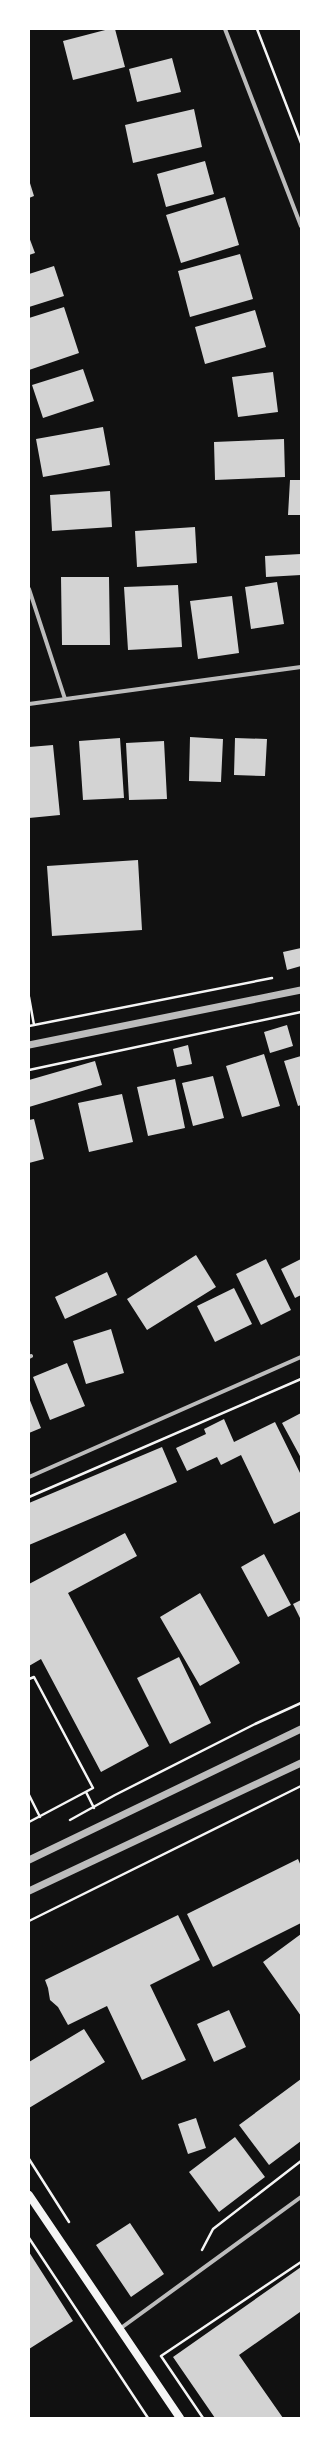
<svg xmlns="http://www.w3.org/2000/svg" width="330" height="2447" font-family="Barlow,sans-serif">
<style>
.building{fill:#d3d3d3}
.lines{fill:none;stroke-linecap:round;stroke-linejoin:round}
.path{stroke:#f5f5f5;stroke-width:2.5}
.minor{stroke:#bcbcbc;stroke-width:4}
.tertiary{stroke:#bcbcbc;stroke-width:7}
.secondary{stroke:#f5f5f5;stroke-width:8}
</style>
<rect width="100%" height="100%" fill="#111"/>
<path class="building" d="M 109,29 L 115,29 L 125,67 L 73,80 L 63,41 Z
M 172,58 L 181,92 L 137,102 L 129,69 Z
M 194,109 L 202,147 L 133,163 L 125,125 Z
M 205,161 L 214,194 L 166,207 L 157,174 Z
M 29,180 L 34,196 L 29,198 Z
M 225,197 L 239,245 L 181,263 L 166,215 Z
M 29,237 L 35,253 L 29,255 Z
M 240,254 L 253,299 L 190,317 L 178,271 Z
M 54,266 L 64,296 L 29,307 L 29,274 Z
M 64,307 L 79,353 L 29,370 L 29,318 Z
M 255,310 L 266,347 L 205,364 L 195,327 Z
M 83,369 L 94,401 L 43,418 L 32,385 Z
M 273,372 L 278,412 L 238,417 L 232,377 Z
M 103,427 L 110,465 L 43,477 L 36,439 Z
M 284,439 L 285,477 L 215,480 L 214,442 Z
M 290,480 L 301,480 L 301,515 L 288,515 Z
M 110,491 L 112,527 L 52,531 L 50,495 Z
M 195,527 L 197,563 L 137,567 L 135,531 Z
M 301,554 L 301,575 L 266,577 L 265,556 Z
M 61,577 L 109,577 L 110,645 L 62,645 Z
M 277,582 L 284,624 L 251,629 L 245,587 Z
M 178,585 L 182,647 L 128,650 L 124,587 Z
M 232,596 L 239,653 L 198,659 L 190,601 Z
M 190,737 L 223,739 L 221,782 L 189,781 Z
M 120,738 L 124,798 L 83,800 L 79,741 Z
M 235,738 L 267,739 L 265,776 L 234,775 Z
M 164,741 L 167,799 L 129,800 L 126,743 Z
M 53,745 L 60,815 L 29,818 L 29,747 Z
M 138,860 L 142,930 L 52,936 L 47,866 Z
M 301,948 L 301,966 L 287,970 L 283,952 Z
M 287,1025 L 293,1046 L 270,1053 L 264,1032 Z
M 188,1045 L 192,1064 L 177,1067 L 173,1049 Z
M 264,1054 L 280,1106 L 242,1117 L 226,1066 Z
M 301,1056 L 301,1105 L 298,1106 L 284,1061 Z
M 95,1061 L 102,1085 L 29,1107 L 29,1080 Z
M 213,1076 L 224,1118 L 193,1126 L 182,1083 Z
M 175,1079 L 185,1128 L 148,1136 L 137,1087 Z
M 122,1094 L 133,1142 L 89,1152 L 78,1103 Z
M 34,1119 L 44,1159 L 29,1163 L 29,1120 Z
M 196,1255 L 216,1287 L 147,1330 L 127,1299 Z
M 266,1259 L 291,1310 L 261,1325 L 236,1274 Z
M 301,1259 L 301,1295 L 295,1298 L 281,1269 Z
M 107,1272 L 117,1295 L 65,1319 L 55,1297 Z
M 234,1288 L 252,1324 L 215,1342 L 197,1306 Z
M 111,1329 L 124,1373 L 86,1384 L 73,1341 Z
M 67,1363 L 85,1406 L 50,1420 L 33,1377 Z
M 29,1398 L 41,1428 L 29,1433 Z
M 301,1413 L 301,1458 L 282,1423 Z
M 224,1419 L 234,1442 L 275,1422 L 301,1475 L 301,1511 L 274,1524 L 241,1455 L 221,1465 L 217,1457 L 187,1471 L 176,1448 L 206,1434 L 204,1429 Z
M 162,1447 L 177,1482 L 29,1545 L 29,1503 Z
M 125,1533 L 137,1556 L 68,1593 L 149,1746 L 101,1772 L 41,1659 L 29,1666 L 29,1584 Z
M 264,1554 L 291,1605 L 268,1617 L 241,1567 Z
M 200,1593 L 240,1663 L 200,1686 L 160,1617 Z
M 301,1600 L 301,1620 L 293,1604 Z
M 179,1657 L 211,1723 L 170,1744 L 137,1678 Z
M 298,1859 L 301,1866 L 301,1923 L 213,1967 L 187,1914 Z
M 178,1915 L 200,1960 L 150,1985 L 186,2060 L 142,2080 L 107,2006 L 68,2025 L 58,2007 L 50,2000 L 48,1988 L 45,1980 Z
M 301,1934 L 301,2016 L 263,1962 Z
M 229,2010 L 246,2047 L 214,2062 L 197,2024 Z
M 84,2029 L 105,2062 L 29,2108 L 29,2062 Z
M 301,2079 L 301,2141 L 269,2165 L 239,2125 Z
M 196,2118 L 206,2148 L 188,2154 L 178,2124 Z
M 235,2137 L 265,2177 L 219,2212 L 189,2172 Z
M 130,2223 L 164,2274 L 131,2297 L 96,2245 Z
M 29,2252 L 73,2321 L 29,2349 Z
M 301,2267 L 301,2314 L 300,2312 L 239,2355 L 283,2418 L 215,2418 L 173,2357 Z"/>
<g class="lines">
<path class="path" d="M 257,29 L 301,143
M 29,997 L 34,1025
M 29,1026 L 272,978
M 29,1070 L 301,1012
M 29,1497 L 301,1379
M 29,1679 L 34,1677 L 93,1788 L 29,1822
M 86,1792 L 94,1808
M 29,1795 L 40,1817
M 70,1820 L 115,1795 L 255,1724 L 301,1703
M 29,1921 L 301,1786
M 29,2159 L 69,2222
M 29,2238 L 148,2418
M 202,2250 L 213,2229 L 301,2161
M 203,2418 L 161,2356 L 301,2262"/>
<path class="minor" d="M 225,29 L 301,226
M 29,589 L 65,699
M 29,704 L 301,667
M 29,1357 L 31,1356
M 29,1477 L 301,1357
M 121,2328 L 301,2197"/>
<path class="tertiary" d="M 29,1045 L 301,990
M 29,1860 L 301,1729
M 29,1891 L 301,1763"/>
<path class="secondary" d="M 29,2195 L 180,2418"/>
</g>
<rect width="330" height="2447" fill="none" stroke="#ffffff" stroke-width="60"/>
</svg>
